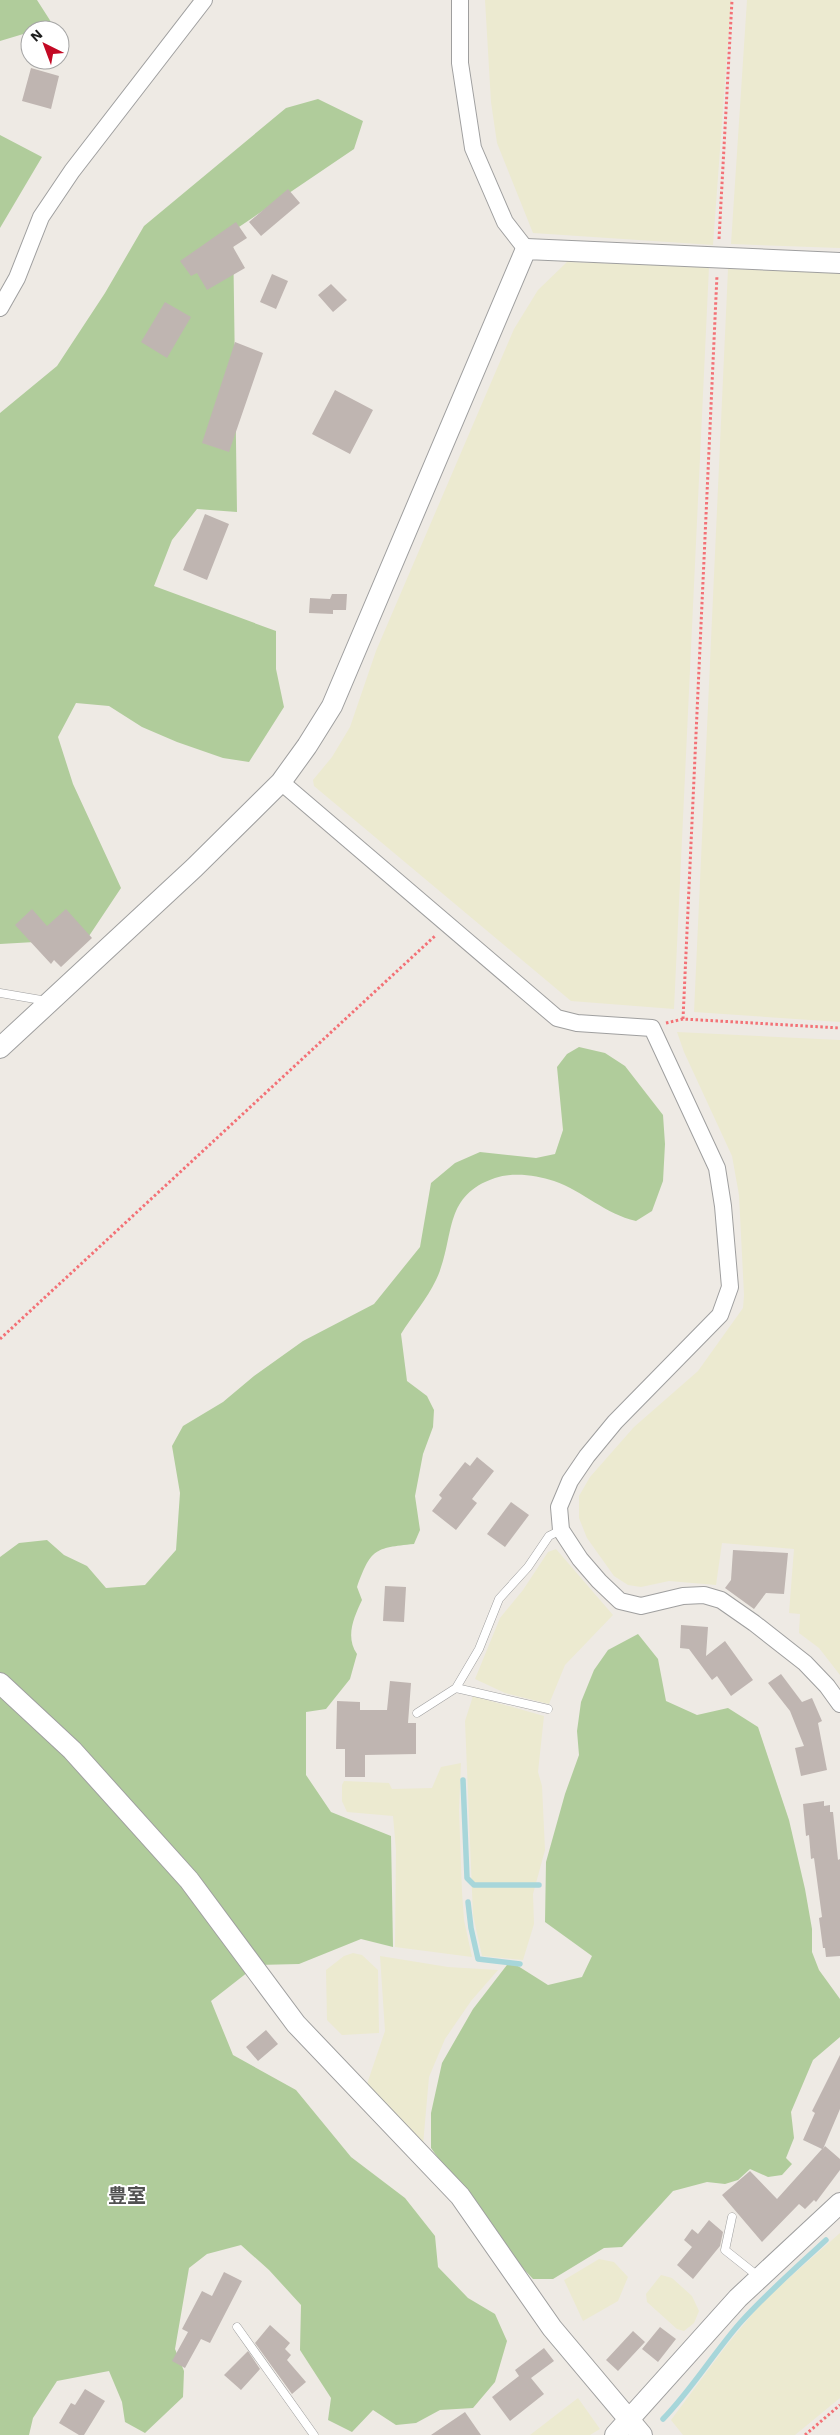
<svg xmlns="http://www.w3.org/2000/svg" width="840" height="2435" font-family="'Work Sans','Noto Sans JP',sans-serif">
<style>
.farmland{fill:#ecead0}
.forest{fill:#b0cc9b}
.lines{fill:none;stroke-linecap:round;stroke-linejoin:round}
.stream{stroke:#a7d6da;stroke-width:5.5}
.building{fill:#bfb5b1}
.service-casing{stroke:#9f9f9f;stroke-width:9}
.minor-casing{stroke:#9f9f9f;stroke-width:18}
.tertiary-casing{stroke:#9f9f9f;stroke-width:22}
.path{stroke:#f37176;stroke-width:3;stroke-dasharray:2.5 2.5;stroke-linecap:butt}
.service{stroke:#fff;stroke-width:8}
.minor{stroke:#fff;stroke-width:16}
.tertiary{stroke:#fff;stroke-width:20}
.labels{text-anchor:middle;stroke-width:4;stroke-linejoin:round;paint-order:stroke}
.quarter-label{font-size:19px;font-weight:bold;fill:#515151;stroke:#fff}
</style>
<rect width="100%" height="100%" fill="#eeeae4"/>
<path class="farmland" d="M 485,0 L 731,0 L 713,245 L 533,233 L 497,143 L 491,102 Z
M 747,0 L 840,0 L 840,248 L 731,244 Z
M 567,262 L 709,267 L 674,1009 L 571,1001 L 314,786 L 313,780 L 332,757 L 350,727 L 376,651 L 514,329 L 538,290 Z
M 728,269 L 840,273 L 840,1022 L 694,1012 Z
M 677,1032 L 840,1040 L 840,1675 L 819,1648 L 799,1633 L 800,1614 L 789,1613 L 794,1549 L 722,1543 L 716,1585 L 669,1581 L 641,1587 L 628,1585 L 614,1576 L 587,1538 L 579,1518 L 579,1496 L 590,1477 L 634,1427 L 698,1371 L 743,1308 L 744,1295 L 739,1195 L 732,1156 L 684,1052 Z
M 556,1549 L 613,1615 L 565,1665 L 549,1704 L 505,1693 L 475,1679 L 500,1618 L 523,1590 L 548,1552 Z
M 473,1696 L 544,1716 L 538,1772 L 542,1786 L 545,1850 L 533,1894 L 534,1924 L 523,1960 L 482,1956 L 473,1915 L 465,1721 Z
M 461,1763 L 459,1810 L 462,1892 L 464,1920 L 472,1957 L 395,1947 L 396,1850 L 393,1816 L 347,1812 L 342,1801 L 342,1785 L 344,1781 L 389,1783 L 392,1789 L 432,1788 L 441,1767 Z
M 353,1953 L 362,1955 L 378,1970 L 379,2033 L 342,2035 L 327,2020 L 326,1970 L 344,1956 Z
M 380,1956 L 448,1967 L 498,1970 L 471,2001 L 445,2039 L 429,2077 L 423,2145 L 367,2084 L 385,2031 Z
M 840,2233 L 840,2398 L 795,2435 L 683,2435 L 671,2420 L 726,2346 L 763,2301 Z
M 599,2259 L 614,2262 L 628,2277 L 618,2301 L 583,2321 L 564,2280 Z
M 661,2275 L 672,2278 L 692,2296 L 699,2311 L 694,2323 L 684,2331 L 677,2329 L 647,2302 L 646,2294 Z
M 578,2398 L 600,2429 L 590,2435 L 530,2435 Z"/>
<path class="forest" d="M 0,0 L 37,0 L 53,25 L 30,30 L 30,32 L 0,41 Z
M 318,99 L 363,121 L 354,149 L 233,231 L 237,512 L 197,509 L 172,540 L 154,586 L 276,631 L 276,669 L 284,707 L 249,762 L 223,758 L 177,742 L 142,727 L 109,706 L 76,703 L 58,737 L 73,784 L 121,888 L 87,939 L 0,944 L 0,413 L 57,366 L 105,293 L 144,226 L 286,108 Z
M 0,135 L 42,157 L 0,228 Z
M 579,1047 L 605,1053 L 625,1066 L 663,1115 L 665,1144 L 663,1181 L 652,1211 L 636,1221 C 605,1214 583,1191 554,1181 C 536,1175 513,1172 495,1178 C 441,1196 456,1239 436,1280 C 427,1299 412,1316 401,1334 L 407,1381 L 427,1396 L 434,1410 L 433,1427 L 423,1454 L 415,1496 L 420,1530 L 414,1544 C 374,1548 371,1549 357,1587 L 362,1600 C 354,1617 345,1637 357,1654 L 350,1679 L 326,1709 L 306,1712 L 306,1775 L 331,1812 L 391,1836 L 393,1947 L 361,1939 L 299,1964 L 257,1965 L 211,2001 L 233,2055 L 296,2090 L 351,2157 L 405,2198 L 435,2236 L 438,2267 L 468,2298 L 495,2314 L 507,2341 L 495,2382 L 473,2408 L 440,2410 L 416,2423 L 396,2425 L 373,2410 L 352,2432 L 328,2420 L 331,2398 L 300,2350 L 301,2305 L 269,2270 L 241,2245 L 207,2254 L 189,2268 L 175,2349 L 184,2371 L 183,2397 L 145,2433 L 125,2422 L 122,2402 L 109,2371 L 57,2381 L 33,2418 L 29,2435 L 0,2435 L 0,1557 L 19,1543 L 47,1540 L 64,1555 L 87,1566 L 106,1588 L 145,1585 L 176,1550 L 180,1493 L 172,1446 L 183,1426 L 223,1402 L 254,1376 L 303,1341 L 374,1304 L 420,1247 L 431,1183 L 455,1163 L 480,1152 L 536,1158 L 555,1154 L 563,1130 L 557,1067 L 567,1054 Z
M 638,1634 L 658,1659 L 666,1701 L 697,1715 L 728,1708 L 758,1727 L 789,1820 L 805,1889 L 812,1929 L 812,1952 L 819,1970 L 840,1999 L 840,2037 L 813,2060 L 791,2112 L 794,2138 L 786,2158 L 792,2164 L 782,2175 L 768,2177 L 750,2169 L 738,2180 L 725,2184 L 707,2182 L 673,2191 L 622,2247 L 604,2248 L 553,2279 L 533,2279 L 497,2240 L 431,2148 L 431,2113 L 442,2063 L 473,2009 L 510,1961 L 548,1985 L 582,1977 L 592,1956 L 545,1922 L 546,1862 L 565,1794 L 579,1755 L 577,1731 L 581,1702 L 594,1670 L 608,1650 Z"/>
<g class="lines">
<path class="stream" d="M 463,1780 L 467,1878 L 474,1885 L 539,1885
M 468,1902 L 471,1928 L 478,1959 L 520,1964
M 663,2419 C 692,2389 713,2354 740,2323 C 767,2293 797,2267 826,2240"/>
</g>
<path class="building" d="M 31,68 L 59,76 L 51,109 L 22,101 Z
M 288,189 L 300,203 L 261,236 L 249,222 Z
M 236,222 L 247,238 L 233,247 L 245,268 L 207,290 L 197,273 L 191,276 L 180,261 Z
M 272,274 L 288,281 L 276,309 L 260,302 Z
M 331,284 L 347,300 L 333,312 L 318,295 Z
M 165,302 L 191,317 L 167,358 L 141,342 Z
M 235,342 L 263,353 L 229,452 L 202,443 Z
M 335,390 L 373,410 L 350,454 L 312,434 Z
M 205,514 L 229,524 L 207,580 L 183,570 Z
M 332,594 L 347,594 L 346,610 L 333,610 L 333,614 L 309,613 L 310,598 L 330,599 Z
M 32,909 L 47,926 L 66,909 L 92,938 L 61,967 L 54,960 L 51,964 L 15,925 Z
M 477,1457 L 494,1471 L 472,1499 L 477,1503 L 456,1530 L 432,1511 L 442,1498 L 439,1495 L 465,1462 L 470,1466 Z
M 511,1502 L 529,1515 L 505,1547 L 487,1534 Z
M 733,1550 L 788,1553 L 784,1594 L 766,1593 L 754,1609 L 725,1588 L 731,1580 Z
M 385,1586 L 406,1587 L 404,1622 L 383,1621 Z
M 681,1625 L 708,1627 L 706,1656 L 725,1641 L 753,1680 L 731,1696 L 717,1676 L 712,1680 L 689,1649 L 680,1648 Z
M 781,1674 L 802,1702 L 812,1698 L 822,1721 L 818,1723 L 827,1770 L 801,1776 L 795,1748 L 804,1746 L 790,1711 L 768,1683 Z
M 390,1681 L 411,1683 L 408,1723 L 416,1723 L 416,1754 L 365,1755 L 365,1777 L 345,1777 L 345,1749 L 336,1749 L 337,1701 L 360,1702 L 360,1710 L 387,1710 Z
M 824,1801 L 824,1806 L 830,1805 L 830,1812 L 833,1812 L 838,1860 L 840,1859 L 840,1956 L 826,1957 L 825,1948 L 823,1948 L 819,1918 L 822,1917 L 814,1858 L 811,1859 L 809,1835 L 806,1836 L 803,1804 Z
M 266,2030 L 278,2044 L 258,2061 L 246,2047 Z
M 840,2055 L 840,2109 L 823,2149 L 825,2146 L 840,2159 L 840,2170 L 816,2202 L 814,2200 L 805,2209 L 799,2204 L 762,2242 L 722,2195 L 750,2171 L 777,2199 L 822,2149 L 803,2140 L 815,2113 L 812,2111 Z
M 709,2220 L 723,2232 L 720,2246 L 693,2279 L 677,2265 L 692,2247 L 684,2240 L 692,2229 L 698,2234 Z
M 224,2272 L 242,2281 L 210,2343 L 201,2339 L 185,2368 L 172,2361 L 188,2332 L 182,2329 L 202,2291 L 212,2296 Z
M 270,2325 L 290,2343 L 285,2349 L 291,2355 L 287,2360 L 306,2382 L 292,2394 L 255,2343 Z
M 660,2327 L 676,2339 L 658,2362 L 642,2349 Z
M 633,2331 L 645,2342 L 618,2371 L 606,2360 Z
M 544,2348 L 554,2361 L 531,2378 L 544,2394 L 510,2421 L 492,2397 L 519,2376 L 515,2370 Z
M 248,2351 L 260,2369 L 241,2390 L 224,2375 Z
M 85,2389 L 105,2401 L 84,2435 L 79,2435 L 59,2423 L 71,2403 L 75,2405 Z
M 465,2412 L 481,2435 L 431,2435 Z"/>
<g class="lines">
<defs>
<path id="service" d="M 0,993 L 47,1001
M 548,1709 L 456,1688 L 479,1649 L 499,1599 L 528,1567 L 549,1536 L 561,1530
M 417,1713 L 456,1688
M 732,2217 L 725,2250 L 759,2277
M 237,2327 L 314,2435"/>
<path id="minor" d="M 460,0 L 460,63 L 473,148 L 505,222 L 526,249
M 0,308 L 17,278 L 41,217 L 72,171 L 204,0
M 281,782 L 557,1018 L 577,1023 L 652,1028 L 717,1168 L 723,1206 L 730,1287 L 720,1315 L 615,1422 L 587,1456 L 570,1481 L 559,1507 L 561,1530 L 580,1559 L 599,1581 L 620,1601 L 641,1606 L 683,1596 L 704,1595 L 721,1600 L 754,1623 L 805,1663 L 827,1686 L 840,1704"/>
<path id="tertiary" d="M 0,1048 L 194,868 L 281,782 L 307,746 L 332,706 L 526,249 L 840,263
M 0,1683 L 72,1750 L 189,1880 L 296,2024 L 460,2196 L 552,2328 L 642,2435
M 615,2435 L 738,2298 L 840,2203"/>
</defs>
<use href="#service" class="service-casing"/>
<use href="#minor" class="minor-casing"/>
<use href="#tertiary" class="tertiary-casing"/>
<path class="path" d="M 719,239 L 732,0
M 683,1019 L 717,275
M 666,1023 L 683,1019 L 840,1028
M 0,1339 L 436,935
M 805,2435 L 840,2405"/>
<use href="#service" class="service"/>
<use href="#minor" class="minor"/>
<use href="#tertiary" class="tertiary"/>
</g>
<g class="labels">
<g class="quarter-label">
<text x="127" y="2202">豊室</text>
</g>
</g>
<g transform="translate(45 45) rotate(318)"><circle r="24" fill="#ffffff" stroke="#a5a5a5"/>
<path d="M0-4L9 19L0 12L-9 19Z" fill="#c30924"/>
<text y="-8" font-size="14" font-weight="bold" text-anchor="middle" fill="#1e1e1e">N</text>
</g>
</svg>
